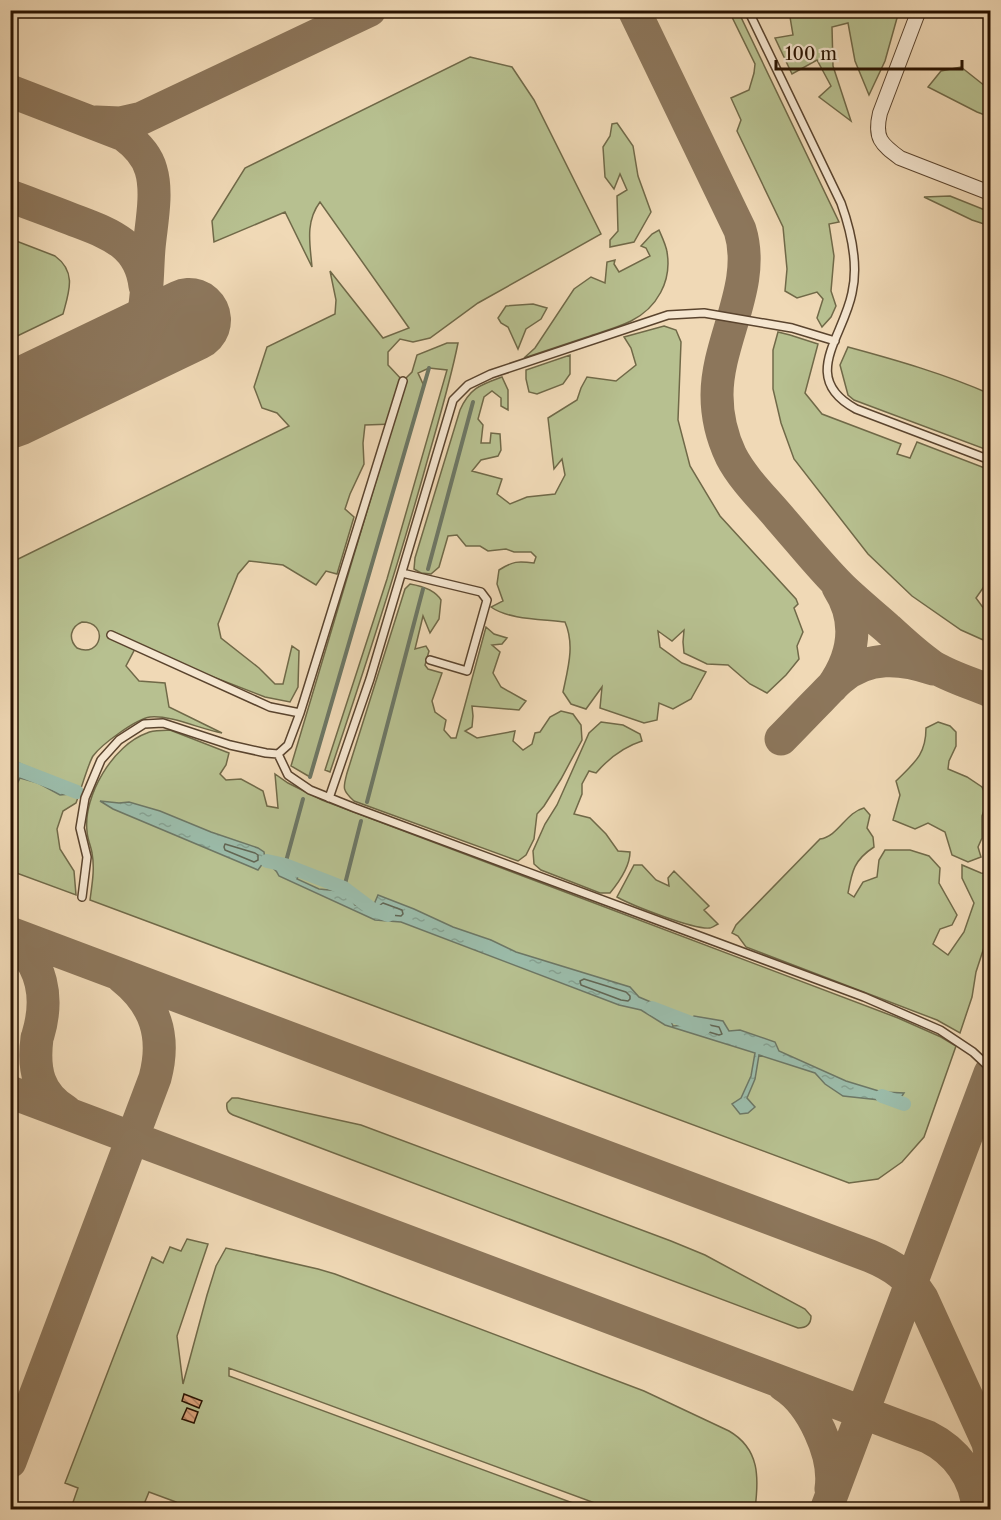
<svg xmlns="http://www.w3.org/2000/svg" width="1001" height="1520" font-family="'Libre Caslon Text',serif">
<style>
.green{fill:#b7c090;stroke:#706948;stroke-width:1.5;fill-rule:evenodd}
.water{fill:url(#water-ripples);stroke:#6d7765;stroke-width:1.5}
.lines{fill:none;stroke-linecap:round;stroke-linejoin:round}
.shore{stroke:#626654;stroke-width:1.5}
.stream{stroke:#6d7765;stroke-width:4}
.canal{stroke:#9bbba9;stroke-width:14}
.taxiway{stroke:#8c765b;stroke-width:33}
.runway{stroke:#8c765b;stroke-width:84}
.building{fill:url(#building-back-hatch);stroke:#281200;stroke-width:1.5}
.service-casing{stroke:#5a442e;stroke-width:10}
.minor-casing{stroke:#5a442e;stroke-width:16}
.service{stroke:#f5e6d0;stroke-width:7}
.minor{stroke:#f5e6d0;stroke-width:14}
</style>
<defs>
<pattern id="water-ripples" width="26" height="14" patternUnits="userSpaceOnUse" patternTransform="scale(1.5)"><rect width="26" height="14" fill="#9bbba9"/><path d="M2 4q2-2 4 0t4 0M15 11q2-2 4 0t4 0" fill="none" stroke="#86a090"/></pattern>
<pattern id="building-back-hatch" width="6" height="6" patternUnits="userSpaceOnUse" patternTransform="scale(1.5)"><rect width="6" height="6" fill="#d9a17a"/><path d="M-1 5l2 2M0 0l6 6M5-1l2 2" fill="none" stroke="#b08262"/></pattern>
</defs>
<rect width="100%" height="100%" fill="#f0d9b6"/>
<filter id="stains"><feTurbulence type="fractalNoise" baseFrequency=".00333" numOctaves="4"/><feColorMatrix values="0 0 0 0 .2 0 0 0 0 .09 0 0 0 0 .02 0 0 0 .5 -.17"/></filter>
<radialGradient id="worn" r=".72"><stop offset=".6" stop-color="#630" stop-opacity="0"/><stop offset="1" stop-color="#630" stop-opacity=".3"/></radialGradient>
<path class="green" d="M 729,11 L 738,11 L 839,222 L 829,224 L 834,256 L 831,291 L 836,306 L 831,317 L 822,327 L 817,318 L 823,299 L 817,292 L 797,298 L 785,291 L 787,269 L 783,227 L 737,131 L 741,120 L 731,98 L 749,90 L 754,73 L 755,64 Z
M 789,11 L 893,11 L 897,18 L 885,61 L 869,95 L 855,61 L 848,23 L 832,27 L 833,66 L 851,121 L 819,97 L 831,86 L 817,60 L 792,74 L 775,38 L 793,35 Z
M 470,57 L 512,67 L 534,100 L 601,234 L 478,303 L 430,338 L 413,342 L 400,339 L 388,352 L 388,365 L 403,381 L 412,372 L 417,355 L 447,343 L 458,343 C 449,388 435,432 423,476 C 395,575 363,674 330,772 L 325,770 L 387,579 L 447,370 L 429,368 L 418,373 L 424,386 L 310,777 L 291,766 L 393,424 L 365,425 L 363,443 L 364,464 L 350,494 L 345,509 L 354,517 L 337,574 L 326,571 L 316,585 L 283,565 L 249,561 L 238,574 L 218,624 L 221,638 L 259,668 L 275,684 L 283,684 L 292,646 L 299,651 L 298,687 L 290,702 L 265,697 L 136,647 L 126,666 L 139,681 L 165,683 L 169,707 L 222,733 C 200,729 171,715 150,717 C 136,719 102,744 93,756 C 88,764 80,793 76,803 L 63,811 L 57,829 L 60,849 L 74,871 L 76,895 L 11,871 L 10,563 L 289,426 L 277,413 L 262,408 L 254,387 L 267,347 L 335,314 L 336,300 L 330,271 L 383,338 L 409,328 L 320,202 C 305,222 310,244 312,267 L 285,212 L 214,242 L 212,221 L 245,168 ZM 82,622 C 110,622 101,659 77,648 C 68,639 70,627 82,622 Z
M 961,67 L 990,90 L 990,117 L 977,112 L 928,87 L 941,71 Z
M 617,123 L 633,146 L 638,176 L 651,212 L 634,242 L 610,247 L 610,240 L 618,231 L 617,196 L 627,190 L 620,174 L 614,189 L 605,177 L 603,147 L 610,136 L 612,124 Z
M 950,196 L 990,212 L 990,226 L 972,220 L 924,197 Z
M 659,230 C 662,237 666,245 667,252 C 672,281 657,308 631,321 C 617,328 601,332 587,337 C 566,344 545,351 524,358 L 535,348 L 574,289 L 591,277 L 605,283 L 607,262 L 615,260 L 614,264 L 619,272 L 650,256 L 646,248 L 641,246 L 652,234 Z
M 11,239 L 55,256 C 77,272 69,292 63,314 L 11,339 Z
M 533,304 L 547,308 L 541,319 L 526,329 L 518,349 L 508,327 L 501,323 L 498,318 L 506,306 Z
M 664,326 L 676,330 L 681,342 L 678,420 L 690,466 L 720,516 L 796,599 L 798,604 L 794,608 L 803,632 L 797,646 L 799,659 L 786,675 L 767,693 L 750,684 L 728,665 L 707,664 L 684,653 L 683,642 L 684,630 L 672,641 L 658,631 L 660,647 L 682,663 L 706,672 L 691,699 L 673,709 L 659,703 L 657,720 L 644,723 L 600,708 L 602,687 L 586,709 L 571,704 L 563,692 C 568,668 575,645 565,622 C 544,619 509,620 491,607 L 503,601 L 497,584 L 499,570 C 513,561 518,561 534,563 L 536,557 L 531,552 L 514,552 L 506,549 L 488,551 L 480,546 L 466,546 L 457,535 L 448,536 L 439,567 L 431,574 L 421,573 L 414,569 L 415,558 L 460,410 C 470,388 480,385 502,377 L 508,390 L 508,410 L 501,406 L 501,398 L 492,391 L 484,397 L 478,419 L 483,425 L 481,443 L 490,443 L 491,433 L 500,434 L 501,450 L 498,456 L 481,460 L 472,471 L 502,479 L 497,494 L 510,504 L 527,497 L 555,494 L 565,475 L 562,459 L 554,469 L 548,418 L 577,400 L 581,388 L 587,377 L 616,381 L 636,365 L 631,348 L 624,337 Z
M 778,332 L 790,335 L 818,344 L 805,393 L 822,414 L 901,444 L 897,454 L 910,458 L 917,442 L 990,470 L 990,518 L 986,528 L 990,560 L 990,578 L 976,598 L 990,617 L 990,643 L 961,630 L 912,596 L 868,554 L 794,459 L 781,423 L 773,389 L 773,350 Z
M 848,347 C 896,360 945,374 990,394 L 990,451 L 854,400 L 848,395 L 840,365 Z
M 570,355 L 570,374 L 563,384 L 537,394 L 529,392 L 526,379 L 526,370 Z
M 410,584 C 422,586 435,590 441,600 L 439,619 L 430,633 L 423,616 L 415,649 L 426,646 L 429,651 L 425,665 L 428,669 L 442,673 L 432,701 L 435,712 L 446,720 L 444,730 L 451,738 L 456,738 L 486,627 L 494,634 L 507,638 L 502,644 L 492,645 L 500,652 L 493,673 L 501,687 L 526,701 L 519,710 L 472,706 L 473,716 L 472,727 L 465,731 L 477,738 L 515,731 L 513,741 L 523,750 L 532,744 L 535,733 L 540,732 L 550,717 L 561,711 L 573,714 L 581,725 L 582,740 L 561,779 L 544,806 L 537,814 L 534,839 L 526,855 L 518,861 L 354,801 C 342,790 343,788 347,773 L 405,589 Z
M 601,722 L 623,725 L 640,734 L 642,741 C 623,747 609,758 596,773 L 589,771 L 582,784 L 582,794 L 574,814 L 590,818 L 606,834 L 618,851 L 630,852 C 630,867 619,882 610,893 L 600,893 L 541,870 L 534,864 L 533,851 L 545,824 L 557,805 L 589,733 Z
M 938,722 L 950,726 L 956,732 L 956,746 L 949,761 L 948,769 L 967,777 L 982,787 L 988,800 L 982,816 L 982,838 L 978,847 L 981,857 L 968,862 L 952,855 L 945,832 L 928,823 L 915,829 L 893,820 L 900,795 L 896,781 C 914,763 926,755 926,728 Z
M 170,730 L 229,753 L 226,765 L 220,774 L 226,780 L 241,779 L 263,791 L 267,806 L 278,808 L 275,774 L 288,783 L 322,800 L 898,1018 L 941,1037 L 956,1046 L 924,1137 L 902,1162 L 878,1179 L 849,1183 L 90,900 C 92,884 95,869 92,853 C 91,846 87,838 87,831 C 83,796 113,745 147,733 C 153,730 162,731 170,730 Z
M 864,808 L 870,815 L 867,828 L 873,837 L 874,847 C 854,860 852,871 848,893 L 854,897 L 863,882 L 877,877 L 879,860 L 885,850 L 910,850 L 929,856 L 940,868 L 939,883 L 957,915 L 952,925 L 940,929 L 933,944 L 948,955 L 964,932 L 974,903 L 962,878 L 962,865 L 981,873 L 990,874 L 990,929 L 976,972 L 972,997 L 960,1033 L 937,1020 L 746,947 L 738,936 L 732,933 L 736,925 L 820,839 C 838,837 846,812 864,808 Z
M 634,865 L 642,865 L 656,880 L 669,886 L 668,878 L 674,871 L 709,906 L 704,910 L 718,924 C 716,925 711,928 710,928 C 694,930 631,905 617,897 Z
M 232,1098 L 238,1098 L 361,1125 L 671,1241 L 705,1255 L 805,1309 L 811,1316 C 811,1324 806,1328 798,1328 L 233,1115 C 228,1113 226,1109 227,1103 Z
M 187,1239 L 208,1244 L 177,1336 L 183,1384 L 207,1295 L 216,1266 L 226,1248 L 318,1269 L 335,1274 L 644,1391 L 729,1431 C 760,1449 759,1478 755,1509 L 611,1509 L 229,1368 L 229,1376 L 589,1509 L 173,1510 L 176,1502 L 149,1492 L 142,1509 L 59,1510 L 61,1505 L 71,1508 L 78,1488 L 65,1483 L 152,1257 L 163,1263 L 170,1247 L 181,1251 Z"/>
<path class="water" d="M 11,759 L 31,769 L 34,774 L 45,781 L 58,784 L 71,789 L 70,794 L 60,795 L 38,783 L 20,778 L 17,784 L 11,781 Z
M 100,801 L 119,803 L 129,802 L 160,811 L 211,832 L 258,848 L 264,852 L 265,859 C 277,864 291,864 299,875 L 297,879 L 319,889 L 339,891 L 344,888 L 355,905 L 372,909 L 378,895 L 414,909 L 453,927 L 491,940 L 516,952 L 630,987 L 639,997 L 670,1010 L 668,1013 L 673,1026 L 687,1025 L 694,1016 L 723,1021 L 729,1031 L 740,1030 L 775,1042 L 779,1051 L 846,1081 L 882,1092 L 904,1093 L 898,1102 L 843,1096 L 825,1084 L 815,1073 L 759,1055 L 755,1079 L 747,1098 L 755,1107 L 748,1113 L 740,1114 L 732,1104 L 741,1098 L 751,1076 L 755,1053 L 665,1025 L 641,1010 L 619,1005 L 401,922 L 375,920 L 279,876 C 276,869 271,865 263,863 L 258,870 L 113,809 Z"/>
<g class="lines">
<path class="shore" d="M 225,844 L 255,853 L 258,855 L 258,860 L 254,862 L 225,850 L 224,847 Z
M 383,903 L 402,910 L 403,914 L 401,916 L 379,914 L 378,911 L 380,905 Z
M 584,979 L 626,992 L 630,996 L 630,999 L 628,1001 L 621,1000 L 581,985 L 580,981 Z
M 700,1023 L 719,1027 L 722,1034 L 719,1035 L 699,1029 L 697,1026 Z"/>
<path class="stream" d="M 428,569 L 473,402
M 310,777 L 429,368
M 367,802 L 423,589
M 285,865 L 303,799
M 344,888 L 361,821"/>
<path class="canal" d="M 10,766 L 77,792
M 267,861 L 285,865 L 344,888 L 372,909 L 388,915
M 652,1008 L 704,1028
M 882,1096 L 904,1104"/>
<path class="taxiway" d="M 634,10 L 740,230 C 757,285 717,340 717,395 C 717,416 722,437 731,456 C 743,479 763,498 779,517 C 801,542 822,569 846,592 C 859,604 873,616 887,628 C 901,641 916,655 932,666 C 950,677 971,683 990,691
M 10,91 L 124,135 C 136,144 147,155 151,170 C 158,193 151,225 149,248 C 147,272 148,298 142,321 C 140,326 138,330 136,333 C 122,354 96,363 75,374
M 96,122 L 120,123 L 142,118 L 370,10
M 10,196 C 31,204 51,211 71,219 C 107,233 140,242 145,286
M 832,687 C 854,656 860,621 838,587
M 781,739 C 794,726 807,712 820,699 C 827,692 833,685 840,679 C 868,655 901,658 933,669
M 10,933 L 870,1256 C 894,1266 908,1276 922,1298 L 988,1443 L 990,1453
M 10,937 C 43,962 49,998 38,1035
M 37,1038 C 33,1070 38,1094 66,1111
M 10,1092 L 928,1437 C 956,1451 976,1477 978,1510
M 783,1385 C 812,1403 836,1455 831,1489
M 10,1462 L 155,1078 C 166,1037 156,1004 122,977
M 826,1510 L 990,1073"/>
<path class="runway" d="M 10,406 L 189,320"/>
</g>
<path class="building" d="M 184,1394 L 202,1401 L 199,1408 L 182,1401 Z
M 187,1408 L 198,1412 L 194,1423 L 182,1419 Z"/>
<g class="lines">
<defs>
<path id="service" d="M 748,10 L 841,203 C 851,231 859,263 852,293 C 843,338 799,378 856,409 L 990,460
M 402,573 L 481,592 L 487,600 L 467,671 L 430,660
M 111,635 L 270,707 L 300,713
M 278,754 L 288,745 L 300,713 L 403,381
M 329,798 L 370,679 L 453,400 L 468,385 L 491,374 L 668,315 L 704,313 L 792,328 L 835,341
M 82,897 L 87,857 L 80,828 L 85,798 L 101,760 L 119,740 L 144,724 L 163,723 L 230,745 L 266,753 L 278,754 L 288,775 L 310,790 L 355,808 L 864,997 L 940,1030 L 973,1052 L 990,1068"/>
<path id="minor" d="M 919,10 L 880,113 C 874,138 881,144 900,158 L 990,193"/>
</defs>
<use href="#service" class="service-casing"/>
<use href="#minor" class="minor-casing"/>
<use href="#service" class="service"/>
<use href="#minor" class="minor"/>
</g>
<rect width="1001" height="1520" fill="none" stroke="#f0d9b6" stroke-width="36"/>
<rect x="12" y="12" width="977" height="1496" fill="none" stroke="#281200" stroke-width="3"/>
<rect x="18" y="18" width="965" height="1484" fill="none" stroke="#281200" stroke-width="1.5"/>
<path d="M776 60v9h186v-9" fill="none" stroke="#281200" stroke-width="3"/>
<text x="785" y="60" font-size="18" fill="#281200" stroke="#f5e6d0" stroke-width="4.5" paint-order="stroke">100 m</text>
<rect width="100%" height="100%" filter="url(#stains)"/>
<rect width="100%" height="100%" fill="url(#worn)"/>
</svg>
